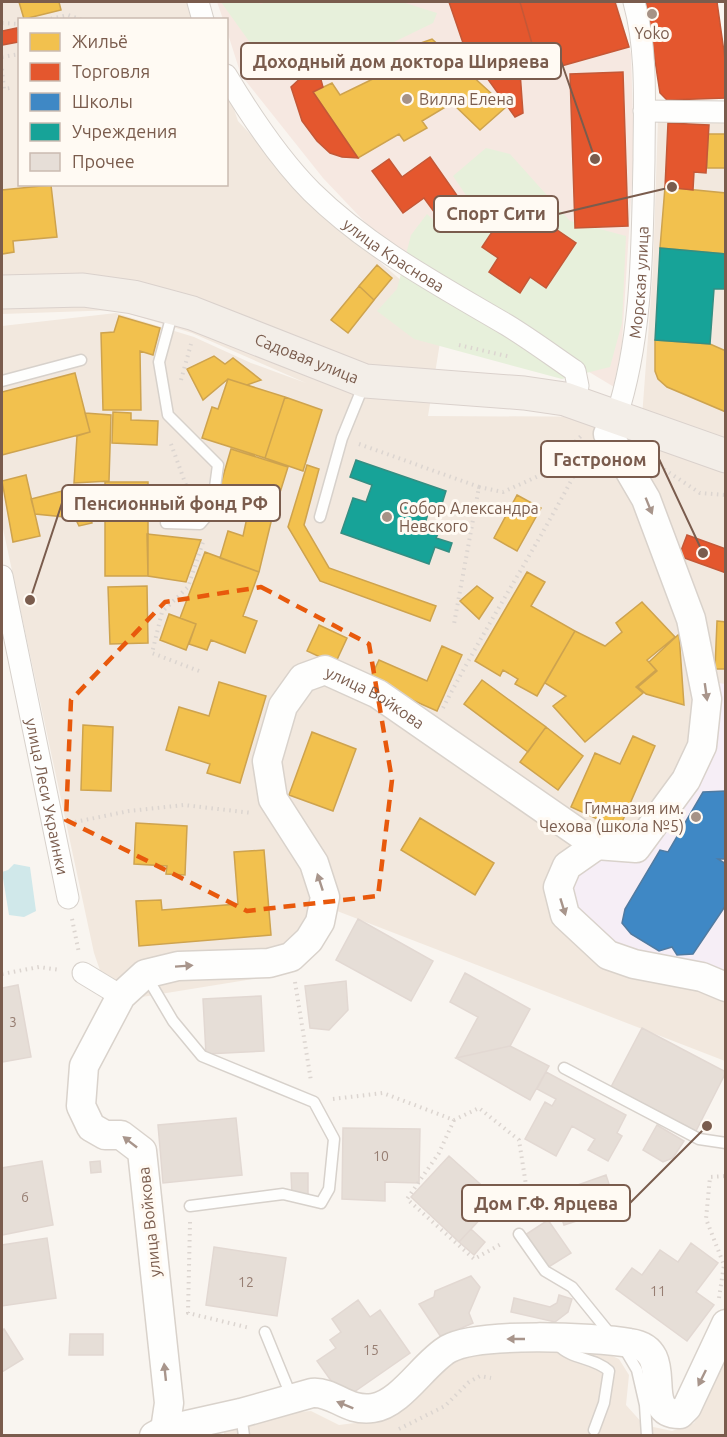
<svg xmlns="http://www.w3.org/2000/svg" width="727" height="1437" font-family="Ubuntu,sans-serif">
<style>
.residential{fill:#f2e8de}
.commercial{fill:#f6e8e1}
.education{fill:#f6eef6}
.green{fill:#e7f0db;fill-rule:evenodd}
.water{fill:#d0e8ea}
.homes{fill:#f2c14e;stroke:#cea34e;stroke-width:1.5}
.shops{fill:#e4572e;stroke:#c45837;stroke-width:1.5}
.schools{fill:#3f88c5;stroke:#517ba1;stroke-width:1.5}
.public{fill:#17a398;stroke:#358e82;stroke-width:1.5}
.building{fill:#e6ded7;stroke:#e2d8d2;stroke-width:1.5}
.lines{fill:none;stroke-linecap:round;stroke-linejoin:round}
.lane-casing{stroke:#d7d1cb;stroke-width:13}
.street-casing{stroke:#d7d1cb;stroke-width:23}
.secondary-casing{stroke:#d9d2cb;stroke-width:31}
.primary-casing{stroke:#dad1cc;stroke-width:35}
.path{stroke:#dcd5d0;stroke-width:4;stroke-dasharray:1.5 4.5;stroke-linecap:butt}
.lane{stroke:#fefefd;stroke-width:10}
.street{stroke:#fefefd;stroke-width:21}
.secondary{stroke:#fefefd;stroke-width:28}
.primary{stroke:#f3eee8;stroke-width:33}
.oneway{fill:#a8958b}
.marked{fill:none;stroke:#e8590c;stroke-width:4.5;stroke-dasharray:12 8;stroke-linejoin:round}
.poi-dot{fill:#a69286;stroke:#fffaf3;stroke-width:2}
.labels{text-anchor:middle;stroke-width:6;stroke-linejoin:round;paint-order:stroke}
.number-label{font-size:14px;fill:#977e72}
.poi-label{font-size:16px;fill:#7a5c4d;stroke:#fffaf3;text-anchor:start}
.street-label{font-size:16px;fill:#7a5c4d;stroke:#fffaf3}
.leader{fill:none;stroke:#7a5c4d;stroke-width:2}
.callout-dot{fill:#7a5c4d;stroke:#fffaf3;stroke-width:2}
.callout{fill:#fffaf3;stroke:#7a5c4d;stroke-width:2}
.callout-label{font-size:18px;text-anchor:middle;font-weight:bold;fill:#7a5c4d}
</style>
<rect width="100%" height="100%" fill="#f9f5f0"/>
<path class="residential" d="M 2,2 L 196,2 L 203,19 L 20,20 L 20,184 L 226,184 L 227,89 L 238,121 L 323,212 L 444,318 L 428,416 L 642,417 L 653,270 L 658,118 L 725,121 L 725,1061 L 319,904 L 313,951 L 290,973 L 111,1002 L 94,953 L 2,524 L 2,326 L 116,313 L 194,337 L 251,363 L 306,383 L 192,333 L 117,310 L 2,314 Z
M 599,1350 L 619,1359 L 629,1375 L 626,1405 L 644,1425 L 672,1431 L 694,1423 L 709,1395 L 725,1356 L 725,1435 L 224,1436 L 224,1430 L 289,1413 L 311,1411 L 339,1425 L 371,1421 L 443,1364 L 468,1354 Z"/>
<path class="commercial" d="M 217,2 L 617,2 L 631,54 L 634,152 L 619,390 L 397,256 L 323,178 L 241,75 L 227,31 L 226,20 L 223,19 Z"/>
<path class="education" d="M 713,682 L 725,684 L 725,982 L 637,958 L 570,912 L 570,871 L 597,852 L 615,855 L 692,784 Z"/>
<path class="green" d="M 221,2 L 259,2 L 260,4 L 267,2 L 402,2 L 437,13 L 433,23 L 363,57 L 311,52 L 276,79 Z
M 486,148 L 510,154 L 570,221 L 626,236 L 622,323 L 610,367 L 562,379 L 414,339 L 377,311 L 397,289 L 411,235 L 427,214 L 441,227 L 472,204 L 453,176 ZM 525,208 L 576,243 L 546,288 L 530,277 L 520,292 L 489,272 L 498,258 L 482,247 L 502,217 L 514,225 Z"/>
<path class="water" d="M 14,864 L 30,867 L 36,911 L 24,917 L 9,915 L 2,872 L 8,870 Z"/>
<path class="homes" d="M 19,2 L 59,2 L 61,10 L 24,19 Z
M 432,39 L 506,107 L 480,130 L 452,103 L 422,121 L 427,128 L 404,141 L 399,134 L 358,158 L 313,92 L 332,83 L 340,95 L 414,59 L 414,49 L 421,43 Z
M 708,134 L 726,134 L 726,168 L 707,168 Z
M 51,185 L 57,237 L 13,241 L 14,252 L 2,254 L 2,190 Z
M 665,187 L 726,193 L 726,254 L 660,248 Z
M 377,265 L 392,278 L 374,300 L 359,286 Z
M 359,286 L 374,300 L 348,333 L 331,320 Z
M 119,316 L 160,328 L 153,355 L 140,351 L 141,410 L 103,410 L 101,333 L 114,332 Z
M 655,340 L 710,344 L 726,351 L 726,412 L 667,387 L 658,379 L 655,371 Z
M 214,356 L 225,364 L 233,358 L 261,380 L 247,385 L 228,379 L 203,400 L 187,369 Z
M 75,373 L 90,432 L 2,455 L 2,392 Z
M 228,379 L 285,397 L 265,458 L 202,438 L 212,407 L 218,409 Z
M 285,397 L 322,410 L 303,471 L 265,458 Z
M 113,412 L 131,413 L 131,420 L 158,421 L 157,445 L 112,443 Z
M 85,413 L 111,415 L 109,481 L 74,483 L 77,436 L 90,432 Z
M 231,449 L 288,467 L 272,518 L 215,504 Z
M 307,465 L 319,469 L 304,525 L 329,568 L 436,606 L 430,621 L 320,581 L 288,527 Z
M 26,475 L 40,536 L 13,542 L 2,481 Z
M 105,482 L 148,482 L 148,576 L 105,576 Z
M 82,486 L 92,523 L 79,526 L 75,518 L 35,514 L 31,499 Z
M 517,495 L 541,508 L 517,551 L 494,538 Z
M 248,513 L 272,518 L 259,572 L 220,558 L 228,531 L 243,536 Z
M 147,534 L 201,540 L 186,582 L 148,576 Z
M 205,552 L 259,572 L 243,616 L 257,621 L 245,653 L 211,640 L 207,650 L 189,644 L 196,624 L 180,618 Z
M 527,572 L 545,582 L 531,606 L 575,631 L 537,696 L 515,684 L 518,679 L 503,670 L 500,676 L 475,661 Z
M 147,586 L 148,643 L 110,644 L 108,587 Z
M 477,586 L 493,598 L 479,619 L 460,601 Z
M 642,602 L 675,637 L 647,660 L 656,670 L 636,687 L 643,693 L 585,742 L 553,706 L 566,696 L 545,683 L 575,631 L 605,646 L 622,632 L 616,623 Z
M 169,614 L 196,624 L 186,650 L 160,640 Z
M 717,621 L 726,622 L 726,669 L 715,669 Z
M 319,625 L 347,638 L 335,664 L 307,651 Z
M 679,634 L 684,705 L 646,694 L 638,687 L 657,671 L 649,662 Z
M 442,646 L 462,655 L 437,711 L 369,681 L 379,660 L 427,681 Z
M 482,680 L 546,727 L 528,752 L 464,704 Z
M 219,682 L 266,696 L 240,783 L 207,773 L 210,764 L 166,750 L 179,707 L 209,716 Z
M 83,725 L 113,727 L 111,791 L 81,790 Z
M 546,727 L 583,756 L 558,790 L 520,762 Z
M 312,732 L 356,749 L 333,811 L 289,795 Z
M 633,736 L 655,746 L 619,829 L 571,807 L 595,753 L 620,764 Z
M 420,818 L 494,863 L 475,895 L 401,850 Z
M 136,823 L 187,826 L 185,875 L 166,874 L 167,866 L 134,864 Z
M 264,850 L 271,935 L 139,946 L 136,901 L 161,900 L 162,910 L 238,904 L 234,852 Z"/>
<path class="shops" d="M 449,2 L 520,2 L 535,54 L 519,58 L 523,113 L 515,117 L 464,46 Z
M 520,2 L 615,2 L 629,47 L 540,72 Z
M 646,2 L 717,2 L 726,66 L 726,98 L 667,100 L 660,93 Z
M 17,28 L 19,42 L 2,45 L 2,31 Z
M 318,69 L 323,87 L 313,92 L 358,158 L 342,157 L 330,153 L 317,141 L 302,121 L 291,87 L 304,75 Z
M 623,72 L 628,226 L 575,228 L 570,74 Z
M 668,123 L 709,125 L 706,173 L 694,172 L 693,190 L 665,187 Z
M 430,157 L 463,204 L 440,220 L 424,198 L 403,213 L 372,171 L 389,159 L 402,177 Z
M 525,208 L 576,243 L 546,288 L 530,277 L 520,293 L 489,272 L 498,258 L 482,247 L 502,217 L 514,225 Z
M 687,535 L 726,549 L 726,573 L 679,556 Z"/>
<path class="schools" d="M 725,791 L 726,859 L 718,859 L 726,864 L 726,905 L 693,954 L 677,955 L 672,947 L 659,951 L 631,934 L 622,923 L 625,909 L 660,850 L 668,852 L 703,792 Z"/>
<path class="public" d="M 660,248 L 726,254 L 726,289 L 714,289 L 710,344 L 655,340 Z
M 356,460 L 446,491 L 441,507 L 431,504 L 424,527 L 439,532 L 436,538 L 452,543 L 449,552 L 435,547 L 429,564 L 341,533 L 353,498 L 366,502 L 372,485 L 350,477 Z"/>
<path class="building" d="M 358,919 L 433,961 L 411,1001 L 336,960 Z
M 465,973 L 530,1009 L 510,1046 L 456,1058 L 478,1017 L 450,1002 Z
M 346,981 L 348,1010 L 329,1030 L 310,1028 L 305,986 Z
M 18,985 L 31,1057 L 2,1062 L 2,988 Z
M 261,996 L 264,1051 L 206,1054 L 203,999 Z
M 642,1028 L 726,1072 L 696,1131 L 611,1087 Z
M 510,1046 L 549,1066 L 530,1100 L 456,1058 Z
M 546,1072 L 626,1115 L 617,1133 L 622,1136 L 608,1161 L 588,1150 L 595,1139 L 572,1126 L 556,1156 L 525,1139 L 545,1102 L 552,1106 L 556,1099 L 537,1089 Z
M 236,1118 L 242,1175 L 163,1183 L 158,1125 Z
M 657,1125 L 684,1141 L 673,1158 L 663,1162 L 643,1150 Z
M 343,1128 L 420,1129 L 419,1183 L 385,1182 L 385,1201 L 342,1199 Z
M 449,1156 L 498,1200 L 459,1242 L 411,1197 Z
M 42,1161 L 53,1225 L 2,1235 L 2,1168 Z
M 100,1161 L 101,1172 L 91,1173 L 90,1162 Z
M 291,1173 L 308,1173 L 308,1196 L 292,1196 Z
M 606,1175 L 617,1208 L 564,1225 L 556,1202 L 578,1194 L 575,1186 Z
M 548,1220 L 571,1253 L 547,1268 L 525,1235 Z
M 471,1229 L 485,1242 L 474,1255 L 459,1242 Z
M 47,1238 L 56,1298 L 2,1306 L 2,1245 Z
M 691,1243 L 718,1263 L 696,1292 L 714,1305 L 687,1341 L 616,1289 L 632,1268 L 642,1275 L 660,1250 L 678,1262 Z
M 214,1247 L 286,1258 L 277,1316 L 206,1305 Z
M 471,1276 L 480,1287 L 469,1313 L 473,1323 L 441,1337 L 419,1304 L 434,1297 L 435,1291 Z
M 559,1295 L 572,1299 L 568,1312 L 555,1322 L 511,1312 L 514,1298 L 550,1307 L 557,1303 Z
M 358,1300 L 370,1317 L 380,1310 L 410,1353 L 344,1399 L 317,1361 L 336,1348 L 330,1340 L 341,1332 L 332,1319 Z
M 4,1329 L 23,1359 L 2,1372 L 2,1331 Z
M 70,1334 L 103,1334 L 103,1355 L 69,1355 Z"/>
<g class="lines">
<defs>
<path id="lane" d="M 2,381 L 81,360
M 320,517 L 342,438 L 364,384
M 166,523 L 200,524 L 212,510 L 218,465 L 168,415 L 159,362 L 173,311
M 147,977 L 173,1021 L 202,1056 L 314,1102 L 334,1139 L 329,1189 L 321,1203 L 283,1194 L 190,1206
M 564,1068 L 699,1139 L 726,1143
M 519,1234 L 545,1271 L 572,1287 L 611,1335
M 265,1332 L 292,1398
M 558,1345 C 572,1360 594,1357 609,1371 L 604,1403 L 594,1430
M 624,1348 L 637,1370 L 645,1405 L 647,1436
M 241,1414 L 244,1436"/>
<g id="street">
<path d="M 198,2 L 203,20"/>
<path id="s1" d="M 226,75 C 250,115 279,159 312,192 C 369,248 439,285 507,325 C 530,339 553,356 575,371 L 578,386 L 572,396 L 565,399"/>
<path d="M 644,111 L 726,112"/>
<path id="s2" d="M 616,418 C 643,336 642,246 644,160 C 644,107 648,53 634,2"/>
<path id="s3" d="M 2,576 L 68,898"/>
<path d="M 83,973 L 121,996"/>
</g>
<g id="secondary">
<path d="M 597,845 L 567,866 L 558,887 L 565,915 L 608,955 L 634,964 L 702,977 L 726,987"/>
<path id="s4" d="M 165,1430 L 169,1403 L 142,1151 L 121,1135 L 105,1135 L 91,1127 L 81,1106 L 84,1066 L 121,996 L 145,974 L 178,966 L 269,963 L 291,957 L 309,940 L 320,922 L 325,897 L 314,863 L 273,799 L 267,761 L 283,706 L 303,678 L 325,670 L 378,694 L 596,845 L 636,848 L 686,780 L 702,746 L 707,699 L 691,619 L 646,499 L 608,434 L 616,418"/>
<path d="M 154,1436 L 165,1430 L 241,1413 L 312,1393 C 334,1391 346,1412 373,1408 C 401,1404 424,1363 448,1349 C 478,1332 594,1337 630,1343 C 680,1350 636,1414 680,1414 L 687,1407 L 726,1324"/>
</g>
<g id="primary">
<path id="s5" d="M 2,292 L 83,290 L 133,297 L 192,313 L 365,381 L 524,393 L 565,399 L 726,456"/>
</g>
</defs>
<use href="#lane" class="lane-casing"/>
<use href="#street" class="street-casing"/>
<use href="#secondary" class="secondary-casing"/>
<use href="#primary" class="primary-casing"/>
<path class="path" d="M 45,20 L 68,15 L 82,20
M 2,23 L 20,24
M 2,57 L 20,54
M 2,69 L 4,89 L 10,88
M 459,345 L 511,357
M 181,380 L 191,344
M 171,444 L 194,507
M 359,444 L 479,487 L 454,624
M 659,466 L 700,493 L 726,495
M 479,487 L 503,492 L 543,474 L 582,435
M 199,671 L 152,653 L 162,612 L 188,587 L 204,539
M 443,708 C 488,621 543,538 587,450
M 75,822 L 129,811 L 184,805 L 252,813
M 72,919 L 79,953
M 2,974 L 39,967 L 60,970
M 295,982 L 311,1081
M 333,1099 L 383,1093 L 454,1120 L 479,1108 L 519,1140 L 526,1185 L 523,1217
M 454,1120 L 439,1153 L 407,1199 L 474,1259 L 503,1243
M 190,1222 L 188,1313 L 250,1328
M 719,1298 L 724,1265 L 706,1219 L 710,1177 L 726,1176
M 399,1429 L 445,1406 L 469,1382 L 480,1376 L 491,1378"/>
<use href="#lane" class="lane"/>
<use href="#street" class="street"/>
<use href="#secondary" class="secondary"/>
<use href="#primary" class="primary"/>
</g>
<defs><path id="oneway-solid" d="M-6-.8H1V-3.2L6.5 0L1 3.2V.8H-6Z" transform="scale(1.5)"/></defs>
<g class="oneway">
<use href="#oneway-solid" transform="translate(649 506) rotate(68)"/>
<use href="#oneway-solid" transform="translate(706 692) rotate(82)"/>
<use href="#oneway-solid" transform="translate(320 882) rotate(-108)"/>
<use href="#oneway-solid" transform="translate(563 907) rotate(73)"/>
<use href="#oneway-solid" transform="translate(184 966) rotate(-4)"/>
<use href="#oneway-solid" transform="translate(130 1142) rotate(-142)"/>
<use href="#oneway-solid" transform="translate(516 1339) rotate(-180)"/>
<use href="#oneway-solid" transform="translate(165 1372) rotate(-96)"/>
<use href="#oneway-solid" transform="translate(702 1378) rotate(116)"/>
<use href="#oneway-solid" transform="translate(345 1405) rotate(-158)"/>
</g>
<path class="marked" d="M 261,587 L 369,644 L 392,780 L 378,896 L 247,911 L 66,820 L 71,700 L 165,602 Z"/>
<g class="poi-dot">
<circle cx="652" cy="14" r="6"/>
<circle cx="407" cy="99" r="6"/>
<circle cx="387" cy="517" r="6"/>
<circle cx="696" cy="817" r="6"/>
</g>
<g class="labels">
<g class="number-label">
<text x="13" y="1027">3</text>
<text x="381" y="1161">10</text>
<text x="25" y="1202">6</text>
<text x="246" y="1287">12</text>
<text x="658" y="1296">11</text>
<text x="371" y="1355">15</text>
</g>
<g class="poi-label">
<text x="652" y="39" text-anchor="middle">Yoko</text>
<text x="419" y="105">Вилла Елена</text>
<text x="399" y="514">Собор Александра<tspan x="399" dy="18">Невского</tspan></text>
<text x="684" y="814" text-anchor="end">Гимназия им.<tspan x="684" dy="18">Чехова (школа №5)</tspan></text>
</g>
<g class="street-label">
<text dy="6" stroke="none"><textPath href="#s1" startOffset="249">улица Краснова</textPath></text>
<text dy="6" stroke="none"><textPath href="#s2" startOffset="138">Морская улица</textPath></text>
<text dy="6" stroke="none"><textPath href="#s5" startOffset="316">Садовая улица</textPath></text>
<text dy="6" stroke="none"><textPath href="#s4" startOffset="1056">улица Войкова</textPath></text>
<text dy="6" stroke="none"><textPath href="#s3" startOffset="225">улица Леси Украинки</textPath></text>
<text transform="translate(149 1222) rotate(-96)" y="6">улица Войкова</text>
</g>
</g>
<path class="leader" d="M595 159L561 61M672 187L558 214M703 553L659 459M30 600L62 503M707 1126L630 1203"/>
<g class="callout-dot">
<circle cx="595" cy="159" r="6"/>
<circle cx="672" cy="187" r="6"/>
<circle cx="703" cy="553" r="6"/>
<circle cx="30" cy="600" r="6"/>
<circle cx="707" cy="1126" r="6"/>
</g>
<g class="callout">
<rect x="241" y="43" width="320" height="36" rx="6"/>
<rect x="434" y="196" width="124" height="36" rx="6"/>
<rect x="541" y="441" width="118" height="36" rx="6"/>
<rect x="62" y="485" width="218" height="36" rx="6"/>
<rect x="462" y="1185" width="168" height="36" rx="6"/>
</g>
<g class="callout-label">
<text x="401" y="68">Доходный дом доктора Ширяева</text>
<text x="496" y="220">Спорт Сити</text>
<text x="600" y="466">Гастроном</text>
<text x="171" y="510">Пенсионный фонд РФ</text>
<text x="546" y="1210">Дом Г.Ф. Ярцева</text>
</g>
<rect width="727" height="1437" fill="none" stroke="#7a5c4d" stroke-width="6"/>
<rect x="18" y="18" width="210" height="168" fill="#fffaf3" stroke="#cabbb1" stroke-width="1.5"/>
<rect x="30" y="33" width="30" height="18" fill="#f2c14e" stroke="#cabbb1" stroke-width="1.5"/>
<text x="72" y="48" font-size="18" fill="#7a5c4d">Жильё</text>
<rect x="30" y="63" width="30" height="18" fill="#e4572e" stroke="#cabbb1" stroke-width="1.5"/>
<text x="72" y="78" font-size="18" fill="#7a5c4d">Торговля</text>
<rect x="30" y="93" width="30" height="18" fill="#3f88c5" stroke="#cabbb1" stroke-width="1.5"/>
<text x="72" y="108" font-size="18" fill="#7a5c4d">Школы</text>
<rect x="30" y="123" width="30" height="18" fill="#17a398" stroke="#cabbb1" stroke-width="1.5"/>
<text x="72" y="138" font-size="18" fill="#7a5c4d">Учреждения</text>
<rect x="30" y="153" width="30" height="18" fill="#e6ded7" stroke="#cabbb1" stroke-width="1.5"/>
<text x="72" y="168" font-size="18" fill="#7a5c4d">Прочее</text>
</svg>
